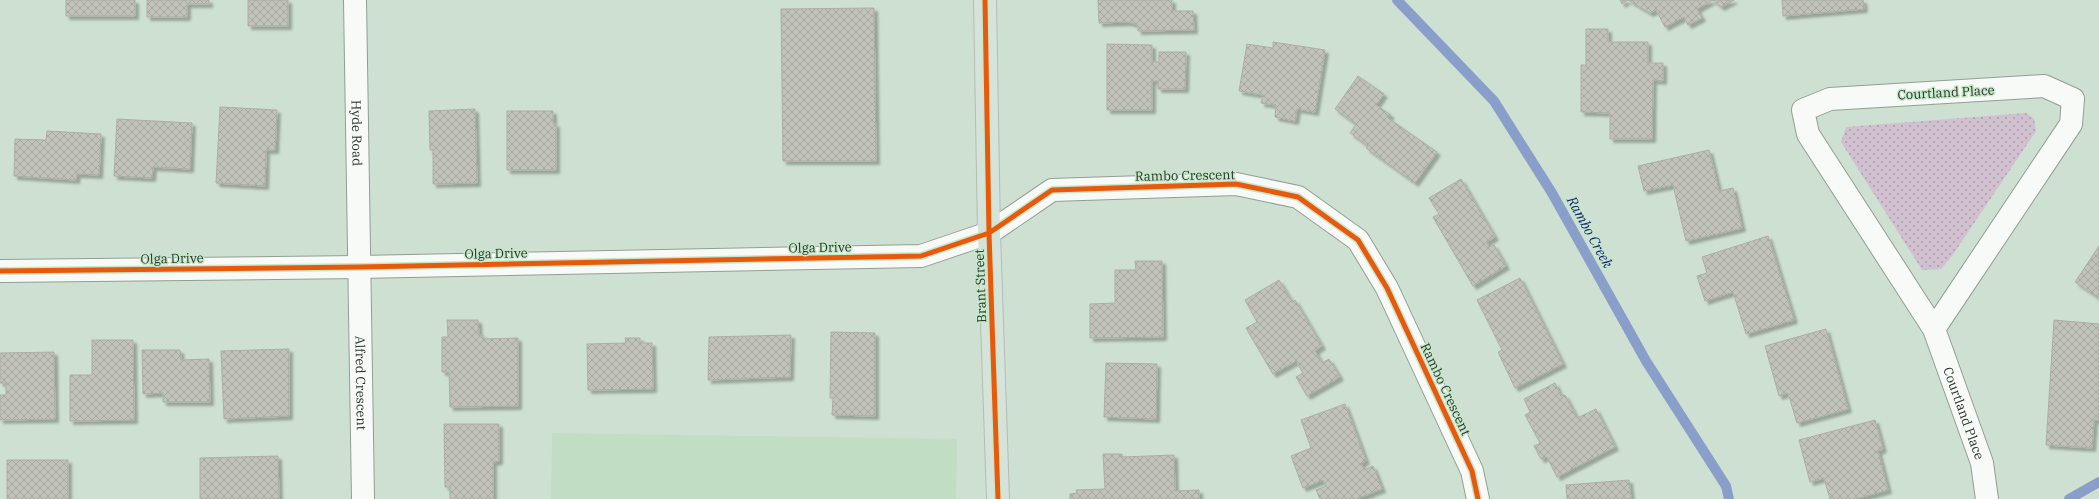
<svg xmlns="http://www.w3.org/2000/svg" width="2099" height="499" font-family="'IBM Plex Serif',serif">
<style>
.built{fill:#c1dec5}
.grass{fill:url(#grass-dots)}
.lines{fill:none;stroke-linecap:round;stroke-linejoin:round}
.stream{stroke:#899fc9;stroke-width:10}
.building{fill:url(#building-cross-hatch);stroke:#adada6;filter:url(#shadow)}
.minor-casing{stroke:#919f93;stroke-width:24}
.major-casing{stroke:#b3bdb5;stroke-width:24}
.minor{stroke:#f8faf8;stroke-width:22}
.major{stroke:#d6e3da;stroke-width:22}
.cycleway-casing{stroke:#c7e7cb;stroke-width:8}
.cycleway{stroke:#e8590c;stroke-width:5}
.labels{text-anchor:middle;stroke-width:3;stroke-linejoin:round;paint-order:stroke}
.street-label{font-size:13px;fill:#29362b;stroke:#c7e7cb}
.water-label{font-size:14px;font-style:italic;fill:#121f6e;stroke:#c7e7cb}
</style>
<defs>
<pattern id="grass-dots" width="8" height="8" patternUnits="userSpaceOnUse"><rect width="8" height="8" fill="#d0c0d0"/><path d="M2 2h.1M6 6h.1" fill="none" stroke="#a99da9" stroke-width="1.8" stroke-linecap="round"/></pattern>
<pattern id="building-cross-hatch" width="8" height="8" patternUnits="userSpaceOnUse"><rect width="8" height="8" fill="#c1c2ba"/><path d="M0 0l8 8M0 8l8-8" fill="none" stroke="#a6a7a0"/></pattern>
<filter id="shadow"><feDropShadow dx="3.5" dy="3.5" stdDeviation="1" flood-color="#0004"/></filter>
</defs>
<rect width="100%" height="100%" fill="#cee0d1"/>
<path class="built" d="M 552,433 L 957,439 L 956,499 L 551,499 Z"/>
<path class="grass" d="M 2026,113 L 2034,119 L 2036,131 L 1952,256 L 1941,269 L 1922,270 L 1841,142 L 1846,127 Z"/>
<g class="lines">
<path class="stream" d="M 1397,0 L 1494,101 L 1552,193 L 1646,361 L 1726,486 L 1729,499
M 2069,499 L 2099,482"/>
</g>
<path class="building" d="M 66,0 L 135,0 L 135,16 L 66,16 Z
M 147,0 L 209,0 L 209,4 L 187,4 L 187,17 L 147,17 Z
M 248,0 L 288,0 L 288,26 L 248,26 Z
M 1098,0 L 1172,0 L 1172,11 L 1193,11 L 1194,30 L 1138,31 L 1138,25 L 1128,22 L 1099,23 Z
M 1620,0 L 1734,0 L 1721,7 L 1713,0 L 1697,9 L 1702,18 L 1688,25 L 1684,17 L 1665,27 L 1656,10 L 1650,13 L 1628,0 L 1622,4 Z
M 1782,0 L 1863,0 L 1864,9 L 1783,16 Z
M 874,8 L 876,161 L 783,161 L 781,9 Z
M 1586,29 L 1608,29 L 1608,42 L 1648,42 L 1648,63 L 1663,63 L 1663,81 L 1653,80 L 1652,139 L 1610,139 L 1610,113 L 1581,112 L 1581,65 L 1586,65 Z
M 1273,42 L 1325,50 L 1315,112 L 1297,109 L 1295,121 L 1275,117 L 1276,105 L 1261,103 L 1263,95 L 1239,91 L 1247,44 L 1273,48 Z
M 1107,44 L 1152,45 L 1152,62 L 1159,62 L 1159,52 L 1186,52 L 1185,89 L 1158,89 L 1158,81 L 1152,81 L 1152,110 L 1107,110 Z
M 1358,76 L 1384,94 L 1376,105 L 1391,115 L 1388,118 L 1437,152 L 1415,183 L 1366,148 L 1368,146 L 1350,133 L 1356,124 L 1335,109 Z
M 220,107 L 277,110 L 275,150 L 266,150 L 265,186 L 216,183 Z
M 475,109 L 477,183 L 433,184 L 433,150 L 430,150 L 429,111 Z
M 507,111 L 553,111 L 553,124 L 556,124 L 556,170 L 507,170 Z
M 117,119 L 192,123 L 190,169 L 153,167 L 152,178 L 114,176 Z
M 47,131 L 101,134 L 99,175 L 77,174 L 76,180 L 14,176 L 15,139 L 46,140 Z
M 1709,150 L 1719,191 L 1733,188 L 1742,228 L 1686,241 L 1673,185 L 1644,191 L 1638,166 Z
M 1461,179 L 1495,237 L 1487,242 L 1489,247 L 1494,245 L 1506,266 L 1473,286 L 1433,217 L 1439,214 L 1429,198 Z
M 1768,236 L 1794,320 L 1746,334 L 1733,292 L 1705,301 L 1697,276 L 1707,273 L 1702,257 Z
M 2099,246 L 2099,298 L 2075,282 Z
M 1135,261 L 1162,261 L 1163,337 L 1090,338 L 1090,304 L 1115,303 L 1115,270 L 1136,270 Z
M 1520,278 L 1563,364 L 1515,388 L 1498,352 L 1502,350 L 1477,300 Z
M 1279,280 L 1292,302 L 1295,300 L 1322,346 L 1315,351 L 1322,363 L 1329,359 L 1340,377 L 1307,396 L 1296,377 L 1303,373 L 1296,361 L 1273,374 L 1246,328 L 1257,322 L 1245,300 Z
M 447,320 L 478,320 L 479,335 L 483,335 L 483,339 L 518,338 L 518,406 L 450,407 L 449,372 L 442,372 L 442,337 L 448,337 Z
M 2054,320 L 2099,324 L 2099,420 L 2094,420 L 2092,448 L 2046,445 Z
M 1826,329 L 1848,409 L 1797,423 L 1788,393 L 1779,396 L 1765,346 Z
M 831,332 L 875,333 L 875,416 L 832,415 L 833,398 L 830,398 Z
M 791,335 L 790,377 L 708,380 L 709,337 Z
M 625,338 L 640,338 L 640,343 L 652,343 L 653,389 L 588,390 L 587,344 L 626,343 Z
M 92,340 L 133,340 L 134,420 L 70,421 L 70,375 L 92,375 Z
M 289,349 L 289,416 L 224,419 L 221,351 Z
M 142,350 L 180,350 L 181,360 L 209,359 L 210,402 L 163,402 L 163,393 L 143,394 Z
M 54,352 L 55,419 L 0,420 L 0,395 L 6,395 L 6,383 L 0,383 L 0,353 Z
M 1106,363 L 1157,364 L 1156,419 L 1104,417 Z
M 1555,383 L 1561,396 L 1565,395 L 1577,418 L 1596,409 L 1615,447 L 1557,477 L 1547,457 L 1541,459 L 1534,446 L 1540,443 L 1525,415 L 1530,412 L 1524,399 Z
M 1345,404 L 1366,461 L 1361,463 L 1364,470 L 1373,466 L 1382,489 L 1356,499 L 1320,499 L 1316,490 L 1326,486 L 1323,480 L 1303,488 L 1291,456 L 1311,448 L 1301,420 Z
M 1875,420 L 1883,449 L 1878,451 L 1888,490 L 1855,499 L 1830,499 L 1824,478 L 1810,482 L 1799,440 Z
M 444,424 L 499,424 L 499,461 L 493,462 L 493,499 L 450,499 L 450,487 L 445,487 Z
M 1103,454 L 1122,454 L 1122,457 L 1174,455 L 1175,491 L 1199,490 L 1199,499 L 1070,499 L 1070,494 L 1077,493 L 1076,490 L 1105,489 Z
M 278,456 L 279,499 L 200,499 L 200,458 Z
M 7,460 L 68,460 L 68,499 L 7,499 Z
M 1629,480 L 1631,499 L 1567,499 L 1566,485 Z"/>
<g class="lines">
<defs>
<g id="minor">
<path id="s1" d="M 355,0 L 363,499"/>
<path d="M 0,271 L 359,267 L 921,256 L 989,233 L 1052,190 L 1236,184 L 1298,197 L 1358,240 L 1387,288 L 1472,471 L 1478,499"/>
<path id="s2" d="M 1934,329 L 2071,124 L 2073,99 L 2044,86 L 1830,99 L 1803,110 L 1808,134 L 1934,329 L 1982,463 L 1987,499"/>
</g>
<path id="major" d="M 985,0 L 989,233 L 998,499"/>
</defs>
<use href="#minor" class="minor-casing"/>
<use href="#major" class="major-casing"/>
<use href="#minor" class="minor"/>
<use href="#major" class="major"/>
<defs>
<path id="cycleway" d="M 985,0 L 989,233 L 998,499
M 0,271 L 359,267 L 921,256 L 989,233 L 1052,190 L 1236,184 L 1298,197 L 1358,240 L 1387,288 L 1472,471 L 1478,499"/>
</defs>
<use href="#cycleway" class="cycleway-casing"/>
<use href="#cycleway" class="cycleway"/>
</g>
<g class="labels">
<g class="street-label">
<text transform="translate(1946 92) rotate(-3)" y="5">Courtland Place</text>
<text dy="5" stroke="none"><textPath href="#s1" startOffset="133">Hyde Road</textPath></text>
<text transform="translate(1185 175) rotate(-1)" y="5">Rambo Crescent</text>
<text transform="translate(820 247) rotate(-1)" y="5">Olga Drive</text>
<text transform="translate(496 253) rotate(-1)" y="5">Olga Drive</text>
<text transform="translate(172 258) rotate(-1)" y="5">Olga Drive</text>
<text transform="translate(980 286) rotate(-92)" y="5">Brant Street</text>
<text dy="5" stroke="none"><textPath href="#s1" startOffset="383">Alfred Crescent</textPath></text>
<text transform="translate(1446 389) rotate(65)" y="5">Rambo Crescent</text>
<text dy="5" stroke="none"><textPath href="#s2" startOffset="893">Courtland Place</textPath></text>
</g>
<g class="water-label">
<text transform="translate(1590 232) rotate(61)" y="5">Rambo Creek</text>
</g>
</g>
</svg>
